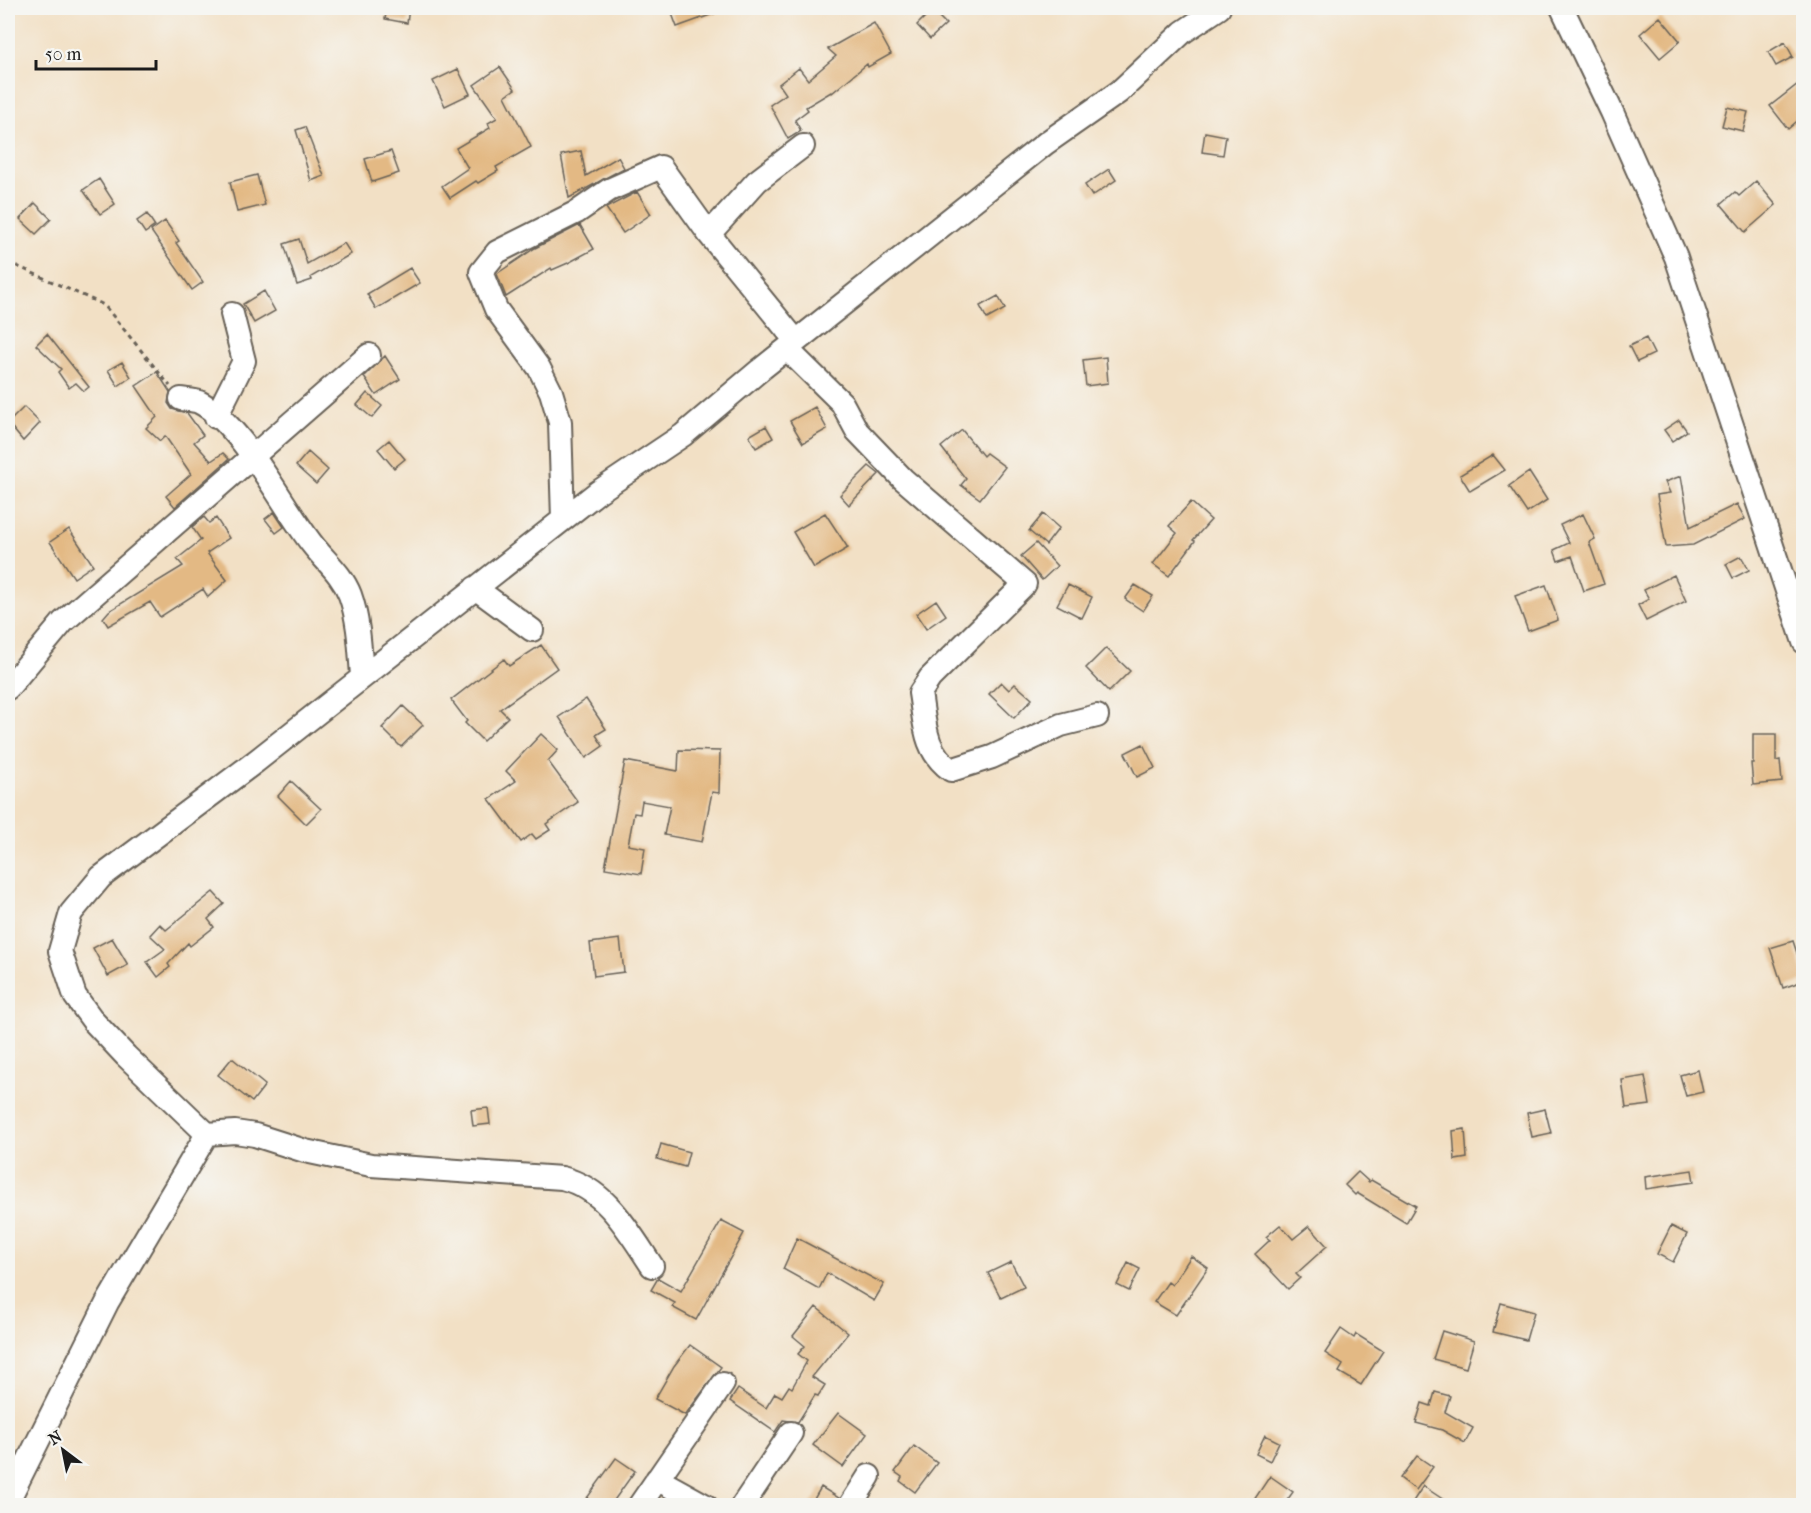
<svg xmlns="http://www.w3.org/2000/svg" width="1811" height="1513" font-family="'IM FELL French Canon',serif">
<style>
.building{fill:#e3b984}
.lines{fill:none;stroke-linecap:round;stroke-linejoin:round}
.minor-casing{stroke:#676157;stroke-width:26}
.path{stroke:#676157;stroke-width:3;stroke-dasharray:4.5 4.5;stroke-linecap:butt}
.minor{stroke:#fff;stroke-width:22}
</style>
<rect width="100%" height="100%" fill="#f6f6f2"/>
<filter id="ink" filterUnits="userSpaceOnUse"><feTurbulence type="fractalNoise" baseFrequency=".0167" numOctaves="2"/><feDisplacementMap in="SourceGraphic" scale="12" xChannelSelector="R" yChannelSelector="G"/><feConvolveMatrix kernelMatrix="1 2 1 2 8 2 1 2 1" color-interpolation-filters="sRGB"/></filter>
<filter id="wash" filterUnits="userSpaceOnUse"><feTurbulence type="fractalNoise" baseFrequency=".008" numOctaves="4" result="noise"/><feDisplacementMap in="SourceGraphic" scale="24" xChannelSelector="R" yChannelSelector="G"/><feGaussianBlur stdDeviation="1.35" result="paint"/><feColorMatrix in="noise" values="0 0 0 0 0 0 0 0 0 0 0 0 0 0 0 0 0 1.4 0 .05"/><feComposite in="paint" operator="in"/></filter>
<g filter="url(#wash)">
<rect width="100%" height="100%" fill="#f2e0c5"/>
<g id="blocks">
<path class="building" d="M 387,8 L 409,8 L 407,23 L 385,19 Z
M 681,8 L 727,8 L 727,9 L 677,27 L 671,11 Z
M 932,10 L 946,24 L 930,39 L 917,25 Z
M 1660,17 L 1680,41 L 1660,58 L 1640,34 Z
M 874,23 L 891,54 L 868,67 L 867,64 L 832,93 L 831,92 L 806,107 L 808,110 L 795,120 L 801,131 L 788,139 L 770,105 L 786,94 L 779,84 L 799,68 L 808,80 L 836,56 L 828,49 Z
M 1785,42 L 1793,57 L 1776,66 L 1768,52 Z
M 500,67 L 515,89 L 505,96 L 531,147 L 496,167 L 498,171 L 478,183 L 476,181 L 450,198 L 442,186 L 468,168 L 456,148 L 490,128 L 488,123 L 497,118 L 474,85 Z
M 458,69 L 470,94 L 445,106 L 433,81 Z
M 1803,80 L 1803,116 L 1788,129 L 1770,106 Z
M 1727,107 L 1748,112 L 1743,131 L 1722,126 Z
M 305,127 L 324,176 L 311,181 L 296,130 Z
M 1205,132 L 1226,136 L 1223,155 L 1202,152 Z
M 391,151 L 399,173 L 372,182 L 365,159 Z
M 581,151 L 586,176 L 618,157 L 624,168 L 569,198 L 561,155 Z
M 1109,169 L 1116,180 L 1092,196 L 1085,185 Z
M 257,175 L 265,205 L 237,212 L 230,182 Z
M 99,179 L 115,204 L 100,214 L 83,190 Z
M 1756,181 L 1776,205 L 1745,232 L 1721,204 L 1735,192 L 1739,196 Z
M 637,192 L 651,214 L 623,233 L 606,208 Z
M 35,203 L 51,219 L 36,234 L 20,219 Z
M 147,214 L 155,226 L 145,233 L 137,221 Z
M 165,221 L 179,241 L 176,243 L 203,282 L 192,290 L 151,231 Z
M 580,225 L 594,249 L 568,263 L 552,270 L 551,268 L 506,297 L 497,274 L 498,273 L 535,248 Z
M 299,239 L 307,264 L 344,243 L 351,254 L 311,277 L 312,280 L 297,285 L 284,244 Z
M 410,268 L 420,283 L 376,309 L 367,294 Z
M 264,291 L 275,311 L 254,323 L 243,304 Z
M 998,296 L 1005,309 L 987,319 L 980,306 Z
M 47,334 L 89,387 L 84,391 L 76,383 L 69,388 L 58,372 L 61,369 L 36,345 Z
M 1646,338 L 1654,354 L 1637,362 L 1629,346 Z
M 385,356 L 400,379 L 376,395 L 364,377 Z
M 1106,357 L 1108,383 L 1086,386 L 1083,360 Z
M 122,362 L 131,377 L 118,386 L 108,370 Z
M 157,372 L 170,392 L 168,403 L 172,409 L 187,413 L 203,435 L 194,442 L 211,461 L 223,453 L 229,459 L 175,507 L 166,496 L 191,474 L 165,436 L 160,441 L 146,428 L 157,417 L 136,386 Z
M 367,393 L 382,406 L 372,418 L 357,405 Z
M 24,407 L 40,423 L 23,441 L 8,423 Z
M 815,407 L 827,429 L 803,443 L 790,421 Z
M 1679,420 L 1687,431 L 1672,441 L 1664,430 Z
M 766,426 L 773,438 L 756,448 L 749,436 Z
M 962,430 L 983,456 L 986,453 L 1005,467 L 980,499 L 961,485 L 966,479 L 941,447 Z
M 389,440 L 405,459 L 394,468 L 378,449 Z
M 308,452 L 328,470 L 316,484 L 296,466 Z
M 1493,455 L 1505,470 L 1470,491 L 1460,475 Z
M 869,466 L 879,474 L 849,505 L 840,495 Z
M 1529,472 L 1547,500 L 1527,513 L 1509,486 Z
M 1681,476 L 1690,527 L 1737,504 L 1745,519 L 1693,545 L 1666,547 L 1657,495 L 1670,493 L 1665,482 Z
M 1191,502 L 1211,520 L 1193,540 L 1195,541 L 1169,576 L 1153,564 L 1177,533 L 1169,526 Z
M 274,512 L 284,527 L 276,533 L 265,519 Z
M 825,513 L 848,548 L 814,568 L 793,532 Z
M 1043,514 L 1059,528 L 1046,545 L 1029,531 Z
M 1583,514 L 1595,539 L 1589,542 L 1604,584 L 1584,591 L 1572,556 L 1558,561 L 1554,550 L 1569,543 L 1560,525 Z
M 204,517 L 209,523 L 216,518 L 229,538 L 207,553 L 227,580 L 208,597 L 203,589 L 160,617 L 150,602 L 108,626 L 103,618 L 109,611 L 183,566 L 177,559 L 201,540 L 192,527 Z
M 69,529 L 93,565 L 74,578 L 50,542 Z
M 1036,543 L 1057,566 L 1042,580 L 1021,556 Z
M 1741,556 L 1749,570 L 1733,578 L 1726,564 Z
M 1674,575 L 1686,601 L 1646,621 L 1638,605 L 1649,599 L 1644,590 Z
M 1068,585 L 1092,597 L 1082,618 L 1057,605 Z
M 1135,585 L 1153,596 L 1143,611 L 1125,599 Z
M 1546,585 L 1558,620 L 1528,631 L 1515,596 Z
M 936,600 L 946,615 L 926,629 L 916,614 Z
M 541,645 L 557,668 L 500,709 L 508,717 L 483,741 L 465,723 L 467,721 L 451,700 L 504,659 L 509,666 Z
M 1106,648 L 1130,671 L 1109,692 L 1086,668 Z
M 1001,682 L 1009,690 L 1015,684 L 1032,699 L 1014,718 L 989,694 Z
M 586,699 L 606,729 L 596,735 L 603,746 L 586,758 L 559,717 Z
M 403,706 L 423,725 L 401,747 L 382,728 Z
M 541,734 L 558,750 L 548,761 L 578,802 L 546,824 L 550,830 L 536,839 L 532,834 L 521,842 L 489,799 L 516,781 L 506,771 Z
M 1753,734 L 1776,734 L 1776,761 L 1780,760 L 1782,782 L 1753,785 L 1751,763 L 1753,763 Z
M 1143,744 L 1155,768 L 1137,777 L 1125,753 Z
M 679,750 L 720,751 L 719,793 L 712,792 L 702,842 L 664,835 L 670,806 L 642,801 L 640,814 L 634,813 L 628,845 L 645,848 L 641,874 L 605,868 L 625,761 L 678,771 Z
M 291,781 L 321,809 L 306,824 L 278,796 Z
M 213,892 L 224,904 L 208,919 L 214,927 L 190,946 L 188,943 L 168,964 L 170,967 L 158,977 L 147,962 L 165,949 L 150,935 L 160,924 L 166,930 Z
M 112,938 L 128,965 L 108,976 L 93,948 Z
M 620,939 L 624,972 L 594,976 L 590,943 Z
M 1793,941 L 1803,971 L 1803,981 L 1783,988 L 1770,948 Z
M 232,1058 L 265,1085 L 252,1102 L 218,1075 Z
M 1698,1070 L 1703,1092 L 1686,1096 L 1680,1075 Z
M 1645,1076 L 1650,1105 L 1626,1108 L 1622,1080 Z
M 488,1108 L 490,1124 L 473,1126 L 471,1110 Z
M 1545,1109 L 1551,1133 L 1532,1137 L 1527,1113 Z
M 1465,1129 L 1467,1158 L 1455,1160 L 1453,1131 Z
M 661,1144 L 689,1152 L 685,1167 L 657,1159 Z
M 1692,1170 L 1694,1182 L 1646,1189 L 1645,1177 Z
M 1358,1172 L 1369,1182 L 1371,1180 L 1416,1206 L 1406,1223 L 1357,1193 L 1355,1195 L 1345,1185 Z
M 721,1221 L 744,1233 L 696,1320 L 672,1307 L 675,1303 L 651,1290 L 658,1278 L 681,1291 Z
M 1280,1225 L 1293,1239 L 1309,1226 L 1327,1246 L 1296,1274 L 1300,1278 L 1288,1289 L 1255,1254 L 1270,1240 L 1266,1237 Z
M 1671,1226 L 1687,1234 L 1673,1262 L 1657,1254 Z
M 797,1238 L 884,1284 L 874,1301 L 827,1273 L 819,1289 L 783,1269 Z
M 1191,1256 L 1208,1268 L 1176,1315 L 1154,1302 L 1168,1282 L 1172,1285 Z
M 1011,1262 L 1024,1287 L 1001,1298 L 988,1273 Z
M 1128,1263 L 1140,1269 L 1129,1291 L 1117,1285 Z
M 1501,1303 L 1534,1312 L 1526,1340 L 1493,1332 Z
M 816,1307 L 848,1333 L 812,1377 L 825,1385 L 818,1396 L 815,1395 L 798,1422 L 783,1420 L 775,1432 L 730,1401 L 738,1389 L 766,1408 L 775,1393 L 782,1397 L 789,1386 L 792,1388 L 807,1361 L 798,1354 L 805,1346 L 793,1336 Z
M 1341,1329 L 1354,1338 L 1356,1334 L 1383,1351 L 1361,1385 L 1339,1372 L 1343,1365 L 1325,1353 Z
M 1442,1331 L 1474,1341 L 1466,1368 L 1433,1359 Z
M 690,1345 L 721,1367 L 685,1415 L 655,1399 L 674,1366 Z
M 1435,1392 L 1450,1396 L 1445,1412 L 1473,1428 L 1465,1443 L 1442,1430 L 1416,1423 L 1422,1403 L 1431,1406 Z
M 838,1413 L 867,1434 L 843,1467 L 813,1445 Z
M 1265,1435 L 1279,1442 L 1270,1461 L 1256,1454 Z
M 914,1446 L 937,1463 L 915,1492 L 900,1481 L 902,1477 L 895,1472 Z
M 1417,1456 L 1433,1467 L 1416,1490 L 1400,1478 Z
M 616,1458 L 635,1471 L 610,1506 L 597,1506 L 587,1498 Z
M 1270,1476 L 1293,1492 L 1283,1506 L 1250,1506 Z
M 1423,1486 L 1453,1506 L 1410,1506 Z
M 821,1487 L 839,1498 L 837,1506 L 810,1506 Z"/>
</g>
</g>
<g filter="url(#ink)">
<use href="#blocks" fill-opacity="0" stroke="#676157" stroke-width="1.5"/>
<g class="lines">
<defs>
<path id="minor" d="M 1562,8 L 1612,112 L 1676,257 L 1804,642
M 709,234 L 757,181 L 803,146
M 787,349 L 842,403 L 857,431 L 903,479 L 1025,584 L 930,678 L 920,693 C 925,723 924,751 951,770 L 992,757 L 1061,725 L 1097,716
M 181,399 C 186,400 194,400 199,402 C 241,423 283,507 312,544 C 325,561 342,574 350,595 C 359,620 360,650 362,676
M 216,417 L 244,361 L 232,314
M 563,519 L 560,422 L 551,392 L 539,368 L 496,309 L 481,272 L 497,252 L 577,212 L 609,190 L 661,167 L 709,234 L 796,341
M 475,588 L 532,630
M 8,688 L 63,622 L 369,355
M 652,1266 C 628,1230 606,1189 562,1178 L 371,1165 L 305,1151 L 255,1135 L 235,1132 L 207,1134 L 126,1056 L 94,1022 L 75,996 L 60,951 L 71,913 L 101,877 L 255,762 L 598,492 L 683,435 L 760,370 L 1046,143 L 1119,92 L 1183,32 L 1219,8
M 657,1479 L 706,1506
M 8,1501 L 107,1303 L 207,1134
M 639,1506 L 723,1384
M 742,1506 L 791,1433
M 850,1506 L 869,1476"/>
</defs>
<use href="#minor" class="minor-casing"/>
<path class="path" d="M 8,262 L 104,305 L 170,386"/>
<use href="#minor" class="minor"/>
</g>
</g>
<rect width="1811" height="1513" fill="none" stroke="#f6f6f2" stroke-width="30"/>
<g transform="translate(63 1450) rotate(328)" stroke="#f6f6f2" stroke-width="4.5" paint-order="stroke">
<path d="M0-4.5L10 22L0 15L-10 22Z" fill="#1c1c1c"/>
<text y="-9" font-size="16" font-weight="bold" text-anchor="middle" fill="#1c1c1c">N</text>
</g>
<path d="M36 60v9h120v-9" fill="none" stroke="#1c1c1c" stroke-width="3"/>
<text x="45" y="60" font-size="18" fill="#1c1c1c" stroke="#f6f6f2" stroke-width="4.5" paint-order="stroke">50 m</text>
</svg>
